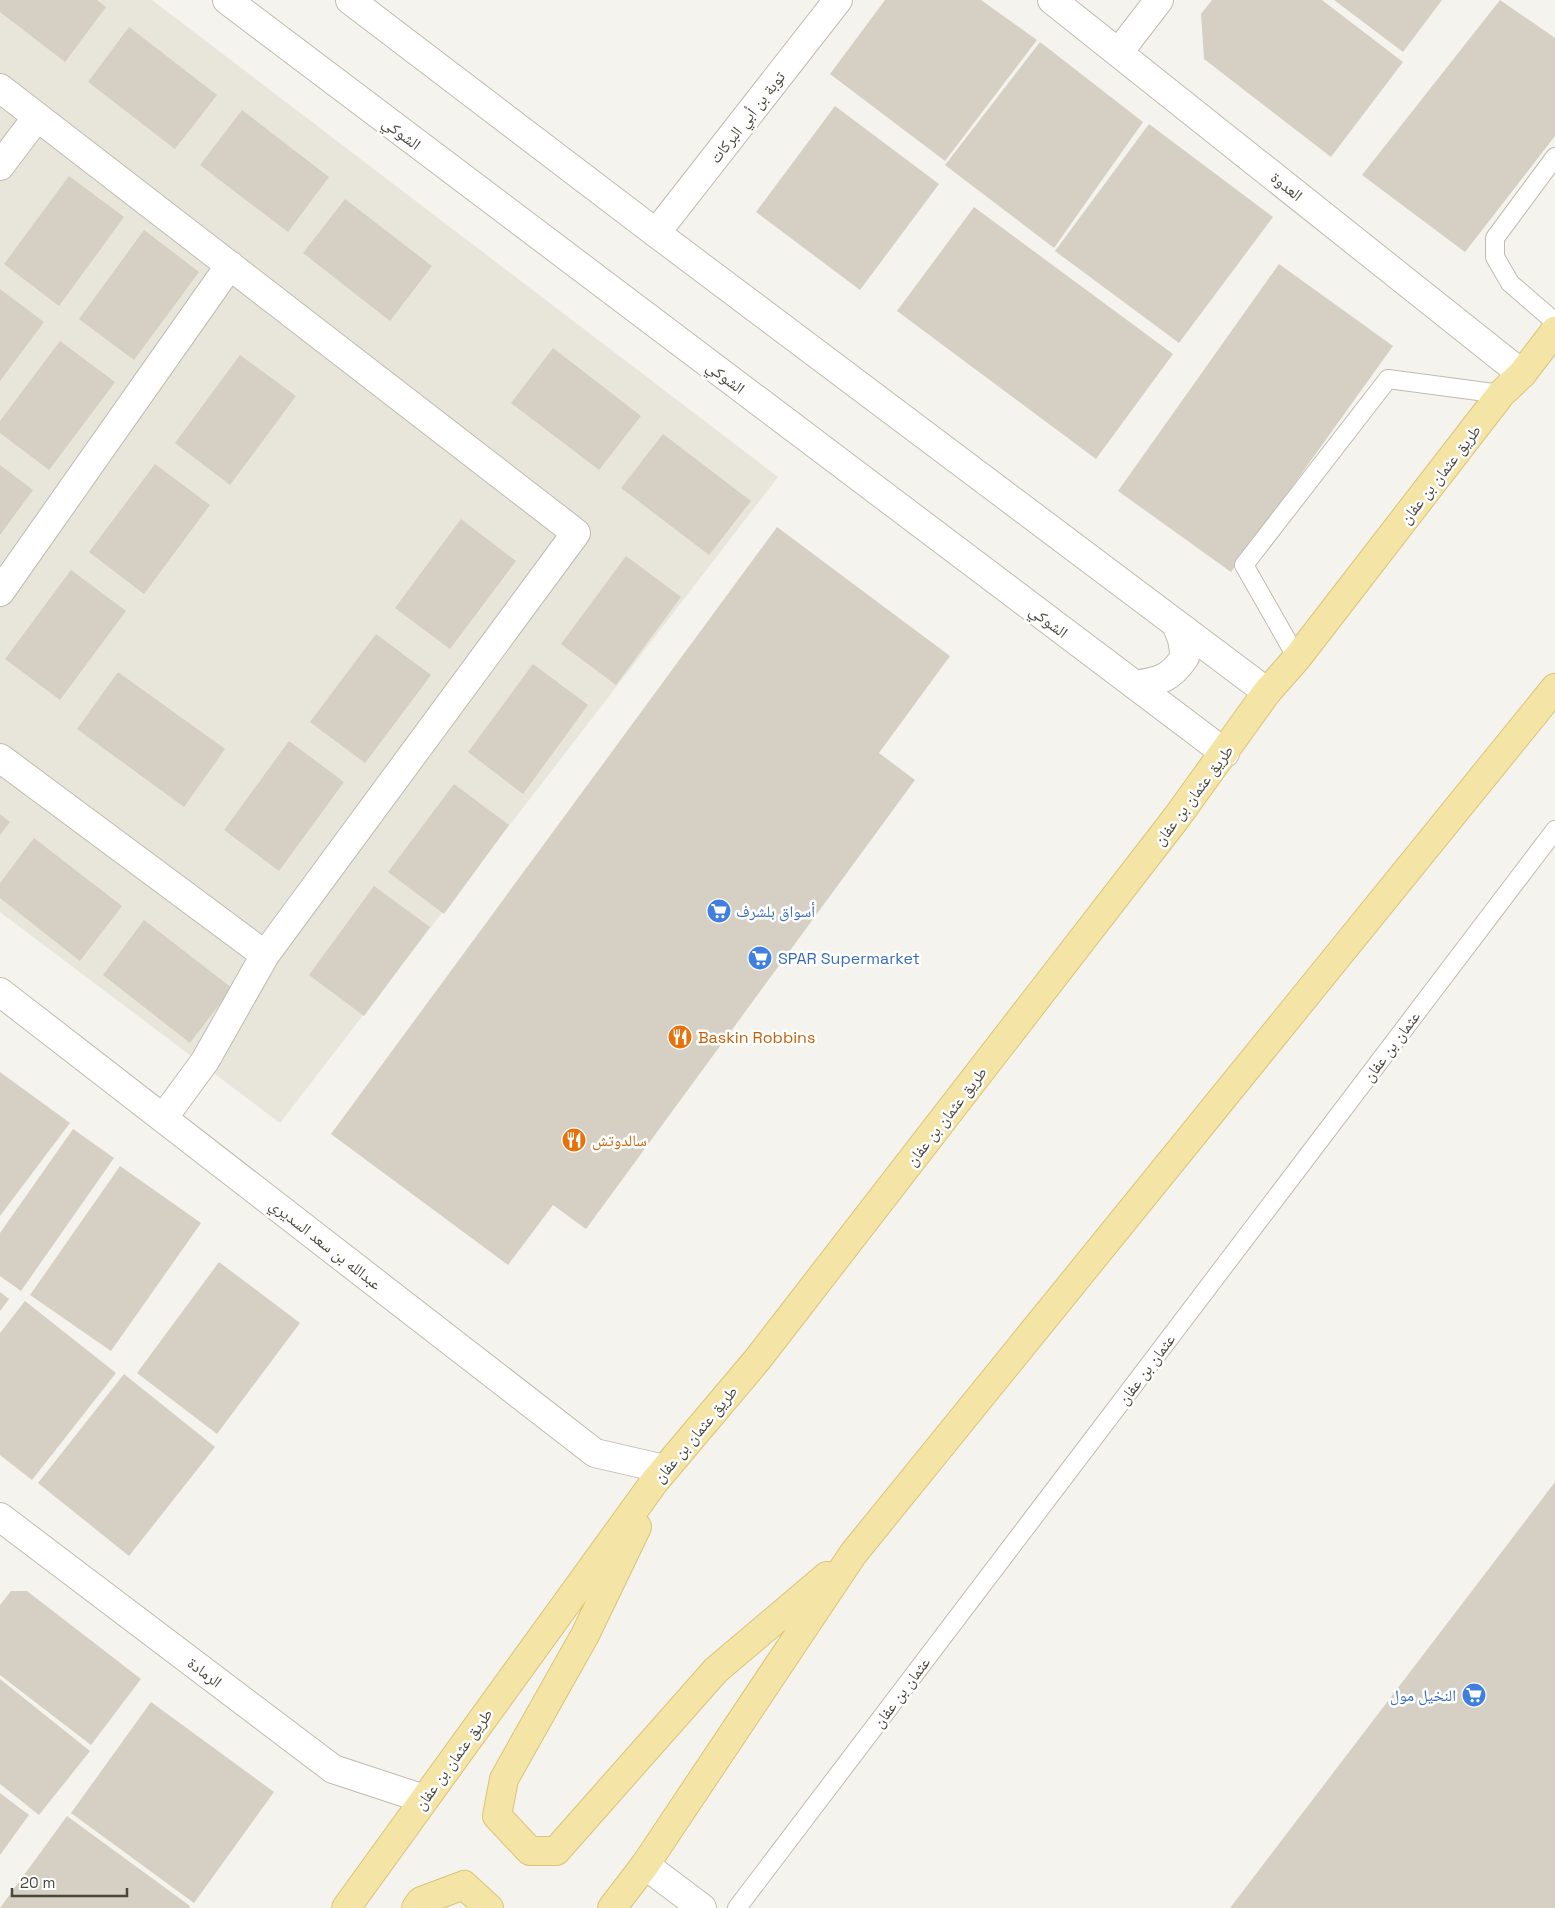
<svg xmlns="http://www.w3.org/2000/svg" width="1555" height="1908" font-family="'Space Grotesk','Noto Naskh Arabic',sans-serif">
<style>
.residential{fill:#e8e5db}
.building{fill:#d5d0c3}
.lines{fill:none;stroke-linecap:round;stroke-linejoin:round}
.lane-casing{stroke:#c0bbb0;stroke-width:20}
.street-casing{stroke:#c0bbb0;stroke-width:30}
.primary-casing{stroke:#d9c477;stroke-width:30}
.lane{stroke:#fff;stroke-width:18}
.street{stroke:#fff;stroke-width:28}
.primary{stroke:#f4e5a6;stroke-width:28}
.labels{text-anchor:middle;stroke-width:5;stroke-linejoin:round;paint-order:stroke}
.street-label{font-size:16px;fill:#49453b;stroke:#fff}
.shop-label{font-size:16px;fill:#366cbe;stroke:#fff;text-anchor:start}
.food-label{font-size:16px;fill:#c56008;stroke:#fff;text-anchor:start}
</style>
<rect width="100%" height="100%" fill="#f5f3ed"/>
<path class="residential" d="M 0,0 L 152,0 L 778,477 L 280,1123 L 0,912 Z"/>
<path class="building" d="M 0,0 L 97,0 L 106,7 L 65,62 L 0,12 Z
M 885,0 L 981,0 L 1037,40 L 945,161 L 830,74 Z
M 1212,0 L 1322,0 L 1403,62 L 1331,157 L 1204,59 L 1201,14 Z
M 1334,0 L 1442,0 L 1403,52 Z
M 1500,0 L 1555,38 L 1555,136 L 1465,252 L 1362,175 Z
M 129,27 L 217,95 L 175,149 L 88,82 Z
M 1040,42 L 1143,122 L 1054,248 L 945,165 Z
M 835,106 L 939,184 L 860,290 L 756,212 Z
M 242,110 L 329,177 L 288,232 L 200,165 Z
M 1149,124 L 1273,217 L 1179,343 L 1055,251 Z
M 69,176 L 124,217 L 59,306 L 4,264 Z
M 345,199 L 432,266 L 390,321 L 303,253 Z
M 974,207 L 1173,354 L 1096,459 L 897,311 Z
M 144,230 L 199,272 L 134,360 L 79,319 Z
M 1279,264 L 1393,346 L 1231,572 L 1118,491 Z
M 0,289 L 44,322 L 0,381 Z
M 60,341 L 115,382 L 49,470 L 0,433 L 0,421 Z
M 553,348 L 641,416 L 599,470 L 511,403 Z
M 240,355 L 296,396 L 230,485 L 175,443 Z
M 663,434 L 751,501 L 709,555 L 621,488 Z
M 155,464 L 210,505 L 144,594 L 89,552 Z
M 0,465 L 33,490 L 0,535 Z
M 461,519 L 516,561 L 450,649 L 395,608 Z
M 777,527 L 950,656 L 879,753 L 915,780 L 586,1229 L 553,1205 L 508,1265 L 331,1134 Z
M 626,556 L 681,597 L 616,685 L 561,644 Z
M 71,570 L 126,611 L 60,700 L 5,659 Z
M 376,634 L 431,675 L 365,763 L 310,722 Z
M 533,664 L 588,705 L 523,794 L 468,752 Z
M 118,672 L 225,749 L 184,807 L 77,729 Z
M 289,741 L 344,782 L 279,871 L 224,830 Z
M 454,784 L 509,825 L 444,914 L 388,872 Z
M 0,814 L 10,822 L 0,835 Z
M 34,838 L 122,906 L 80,961 L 0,898 L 0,883 Z
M 374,886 L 430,927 L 364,1016 L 309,975 Z
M 144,920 L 232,988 L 190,1043 L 103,975 Z
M 0,1072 L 70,1123 L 0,1216 Z
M 73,1129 L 114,1158 L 21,1291 L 0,1276 L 0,1233 Z
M 120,1166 L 201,1223 L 111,1351 L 30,1295 Z
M 219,1262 L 300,1323 L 217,1434 L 137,1373 Z
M 0,1292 L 9,1299 L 0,1311 Z
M 25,1301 L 116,1373 L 32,1480 L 0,1455 L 0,1333 Z
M 124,1374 L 215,1447 L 129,1556 L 38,1483 Z
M 1555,1482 L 1555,1908 L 1230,1908 Z
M 11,1591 L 27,1591 L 141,1679 L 91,1745 L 0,1675 L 0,1605 Z
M 0,1679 L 90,1751 L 39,1815 L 0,1784 Z
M 151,1702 L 274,1792 L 194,1903 L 71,1813 Z
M 0,1793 L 29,1815 L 0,1855 Z
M 67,1816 L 190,1906 L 189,1908 L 0,1908 Z"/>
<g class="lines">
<defs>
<path id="lane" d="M 1555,157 L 1495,238 L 1495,257 L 1510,283 L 1555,322
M 1297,658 L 1244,565 L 1388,379 L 1501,394
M 737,1908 L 1555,830"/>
<path id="street" d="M 227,0 L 1225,753
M 350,0 L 656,233 L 1267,692
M 1052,0 L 1522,374
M 1119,52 L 1159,0
M 0,88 L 576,533 L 265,955 L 205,1061 L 164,1117
M 0,166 L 37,117
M 656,233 L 838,0
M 0,592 L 230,265
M 1135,685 C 1160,681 1170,679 1185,657 L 1182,639 L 1176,624
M 0,758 L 265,955
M 0,992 L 595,1453 L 664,1469
M 0,1517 L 333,1769 L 424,1799
M 645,1865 L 702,1908"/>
<path id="primary" d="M 637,1527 L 585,1635 L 504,1779 L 497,1816 L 530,1851 L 556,1851 L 716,1670 L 827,1576
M 346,1908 L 655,1481 L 757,1360 L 1177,817 L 1267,692 L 1297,658 L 1501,394 L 1522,374 L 1555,331
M 416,1908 L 421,1901 L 464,1885 L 489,1908
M 612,1908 L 645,1865 L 853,1554 L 1555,688"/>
</defs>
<use href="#lane" class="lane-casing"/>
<use href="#street" class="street-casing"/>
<use href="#primary" class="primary-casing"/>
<use href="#lane" class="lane"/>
<use href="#street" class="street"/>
<use href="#primary" class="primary"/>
</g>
<defs>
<symbol id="supermarket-disc" viewBox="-11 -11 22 22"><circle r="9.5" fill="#3f7fe0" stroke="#fff"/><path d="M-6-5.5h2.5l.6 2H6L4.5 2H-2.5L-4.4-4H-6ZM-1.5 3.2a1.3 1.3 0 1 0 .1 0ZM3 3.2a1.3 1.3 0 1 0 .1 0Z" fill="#fff"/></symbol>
<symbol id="restaurant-disc" viewBox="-11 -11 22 22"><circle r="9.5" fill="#e8710a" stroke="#fff"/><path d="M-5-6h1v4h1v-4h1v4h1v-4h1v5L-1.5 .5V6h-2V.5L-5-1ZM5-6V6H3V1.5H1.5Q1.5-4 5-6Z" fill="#fff"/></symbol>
</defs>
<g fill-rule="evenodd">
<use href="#supermarket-disc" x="705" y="897" width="28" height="28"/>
<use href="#supermarket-disc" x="746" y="944" width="28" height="28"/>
<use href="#restaurant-disc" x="666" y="1023" width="28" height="28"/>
<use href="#restaurant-disc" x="560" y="1126" width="28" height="28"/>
<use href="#supermarket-disc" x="1460" y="1681" width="28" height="28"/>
</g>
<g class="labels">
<g class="street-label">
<text transform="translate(747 117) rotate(-52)" y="6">توبة بن أبي البركات</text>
<text transform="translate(402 133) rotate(37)" y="6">الشوكي</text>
<text transform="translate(1287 186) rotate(39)" y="6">العدوة</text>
<text transform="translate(726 377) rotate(37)" y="6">الشوكي</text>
<text transform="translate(1440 474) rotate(-52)" y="6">طريق عثمان بن عفان</text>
<text transform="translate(1049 621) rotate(37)" y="6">الشوكي</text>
<text transform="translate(1193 795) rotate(-53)" y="6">طريق عثمان بن عفان</text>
<text transform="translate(1391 1046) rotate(-53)" y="6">عثمان بن عفان</text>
<text transform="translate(946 1116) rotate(-52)" y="6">طريق عثمان بن عفان</text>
<text transform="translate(326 1244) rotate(38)" y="6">عبدالله بن سعد السديري</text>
<text transform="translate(1146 1369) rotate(-53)" y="6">عثمان بن عفان</text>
<text transform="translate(695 1434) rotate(-50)" y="6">طريق عثمان بن عفان</text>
<text transform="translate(205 1672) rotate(37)" y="6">الرمادة</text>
<text transform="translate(901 1692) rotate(-53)" y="6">عثمان بن عفان</text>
<text transform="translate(453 1759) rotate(-54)" y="6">طريق عثمان بن عفان</text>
</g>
<g class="shop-label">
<text x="736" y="917">أسواق بلشرف</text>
<text x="778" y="964">SPAR Supermarket</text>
<text x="1456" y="1701" text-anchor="end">النخيل مول</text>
</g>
<g class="food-label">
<text x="698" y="1043">Baskin Robbins</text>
<text x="592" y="1146">سالدوتش</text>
</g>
</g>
<path d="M12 1888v8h115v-8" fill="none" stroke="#49453b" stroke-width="2.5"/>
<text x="20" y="1888" font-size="15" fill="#49453b" stroke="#ffffff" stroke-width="4" paint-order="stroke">20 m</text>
</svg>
